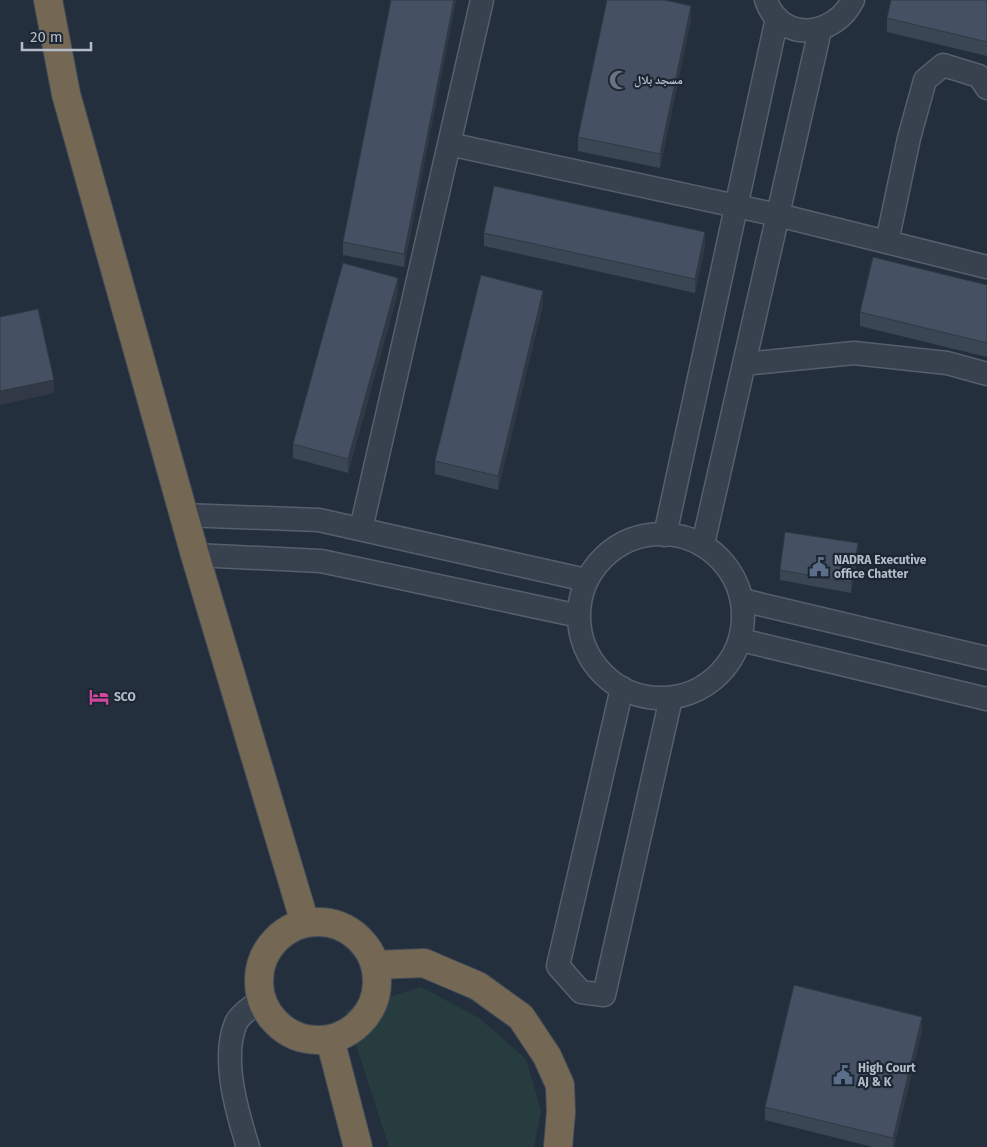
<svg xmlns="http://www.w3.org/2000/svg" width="987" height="1147" font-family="'Fira Sans','Noto Naskh Arabic',sans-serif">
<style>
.green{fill:#263c3f}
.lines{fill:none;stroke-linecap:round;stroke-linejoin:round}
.minor-casing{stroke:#565f6c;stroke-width:25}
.highway-casing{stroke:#434c59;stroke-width:30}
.minor{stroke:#38414e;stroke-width:22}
.highway{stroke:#746855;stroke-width:28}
.wall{fill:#3b4654}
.shaded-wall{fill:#303945}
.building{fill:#455162;stroke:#303945}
.labels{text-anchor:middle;stroke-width:4.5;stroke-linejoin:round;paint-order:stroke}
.poi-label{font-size:12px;font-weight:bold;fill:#b4bcc9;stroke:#1d2633;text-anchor:start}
</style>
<rect width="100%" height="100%" fill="#242f3e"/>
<path class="green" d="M 421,987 L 479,1018 L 526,1059 L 541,1111 L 534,1147 L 389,1147 L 345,1011 Z"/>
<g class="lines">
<defs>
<path id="minor" d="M 766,0 C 781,44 835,37 853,0
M 449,144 L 778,215 L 987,267
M 887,242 L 909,138 L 925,80 L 943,65 L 979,76 L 987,88
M 744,364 L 854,353 L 947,363 L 987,374
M 183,515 L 319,520 L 586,580
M 361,529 L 482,0
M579 616a82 82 0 1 1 164 0a82 82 0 1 1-164 0Z
M 665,535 L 777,18
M 703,544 L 820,30
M 195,555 L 321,561 L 579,616
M 742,600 L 987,658
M 741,640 L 987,699
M 622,688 L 558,966 L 581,992 L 604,995 L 671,698
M 248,1147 C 237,1112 221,1058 236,1023 C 240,1014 255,1005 262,999"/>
<path id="highway" d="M 48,0 L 66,94 L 195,555 L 305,923
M259 981a59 59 0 1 1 118 0a59 59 0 1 1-118 0Z
M 375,965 L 424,963 L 478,986 L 521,1017 L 547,1056 L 560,1085 L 561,1112 L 558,1147
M 330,1039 L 358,1147"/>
</defs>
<use href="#minor" class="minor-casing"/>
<use href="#highway" class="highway-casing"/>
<use href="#minor" class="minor"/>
<use href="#highway" class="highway"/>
</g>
<path class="wall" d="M 456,0 L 404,267 L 343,255 L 343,242 Z
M 987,0 L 987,56 L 887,32 L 887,18 Z
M 691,19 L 660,168 L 578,151 L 578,137 Z
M 484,233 L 705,246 L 695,293 L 484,246 Z
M 987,285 L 987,357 L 860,326 L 860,312 Z
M 398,292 L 348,473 L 293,458 L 293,444 Z
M 543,304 L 498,490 L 435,474 L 435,461 Z
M 858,553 L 851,593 L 780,580 L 780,570 Z
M 922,1031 L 894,1147 L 873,1147 L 765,1120 L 765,1107 Z"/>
<path class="shaded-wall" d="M 454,0 L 456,0 L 404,267 L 404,254 Z
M 691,6 L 691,19 L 660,168 L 660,154 Z
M 705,232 L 705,246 L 695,293 L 695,279 Z
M 398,278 L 398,292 L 348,473 L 348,459 Z
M 543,291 L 543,304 L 498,490 L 498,476 Z
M 54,380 L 54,393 L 0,405 L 0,391 Z
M 858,543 L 858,553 L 851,593 L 851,583 Z
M 922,1017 L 922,1031 L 894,1147 L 893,1147 L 893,1138 Z"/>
<path class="building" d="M 391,0 L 454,0 L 404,254 L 343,242 Z
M 607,0 L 665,0 L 691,6 L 660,154 L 578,137 Z
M 891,0 L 987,0 L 987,42 L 887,18 Z
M 494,186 L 705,232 L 695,279 L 484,233 Z
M 873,257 L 987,285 L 987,343 L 860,312 Z
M 343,263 L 398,278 L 348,459 L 293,444 Z
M 481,275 L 543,291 L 498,476 L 435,461 Z
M 38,309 L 54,380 L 0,391 L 0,317 Z
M 785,532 L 858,543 L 851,583 L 780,570 Z
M 794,985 L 922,1017 L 893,1138 L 765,1107 Z"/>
<defs>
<symbol id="mosque-bare" viewBox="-9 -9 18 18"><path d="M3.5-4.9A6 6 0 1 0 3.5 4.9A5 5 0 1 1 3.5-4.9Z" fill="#6b7280" stroke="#1d2633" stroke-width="2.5" paint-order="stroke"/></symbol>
<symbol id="civic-bare" viewBox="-9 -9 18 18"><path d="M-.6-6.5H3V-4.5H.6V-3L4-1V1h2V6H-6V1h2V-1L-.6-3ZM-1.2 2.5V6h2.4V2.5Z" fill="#5c6f8a" stroke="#1d2633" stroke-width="2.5" paint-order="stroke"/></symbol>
<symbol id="hotel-bare" viewBox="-9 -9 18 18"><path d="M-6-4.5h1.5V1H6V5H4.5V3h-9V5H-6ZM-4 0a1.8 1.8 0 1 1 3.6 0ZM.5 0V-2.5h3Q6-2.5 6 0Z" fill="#d1479c" stroke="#1d2633" stroke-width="2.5" paint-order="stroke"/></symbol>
</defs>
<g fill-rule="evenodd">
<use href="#mosque-bare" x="605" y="66" width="28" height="28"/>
<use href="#civic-bare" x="805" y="553" width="28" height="28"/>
<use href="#hotel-bare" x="85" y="683" width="28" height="28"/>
<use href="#civic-bare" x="829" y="1061" width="28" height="28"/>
</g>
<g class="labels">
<g class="poi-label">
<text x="634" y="84">مسجد بلال</text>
<text x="834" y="564">NADRA Executive<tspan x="834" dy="14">office Chatter</tspan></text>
<text x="114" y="701">SCO</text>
<text x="858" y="1072">High Court<tspan x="858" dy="14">AJ &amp; K</tspan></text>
</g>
</g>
<path d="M22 42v8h69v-8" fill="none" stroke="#b4bcc9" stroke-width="2.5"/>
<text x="30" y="42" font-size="15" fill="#b4bcc9" stroke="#1d2633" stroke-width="4" paint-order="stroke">20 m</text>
</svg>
